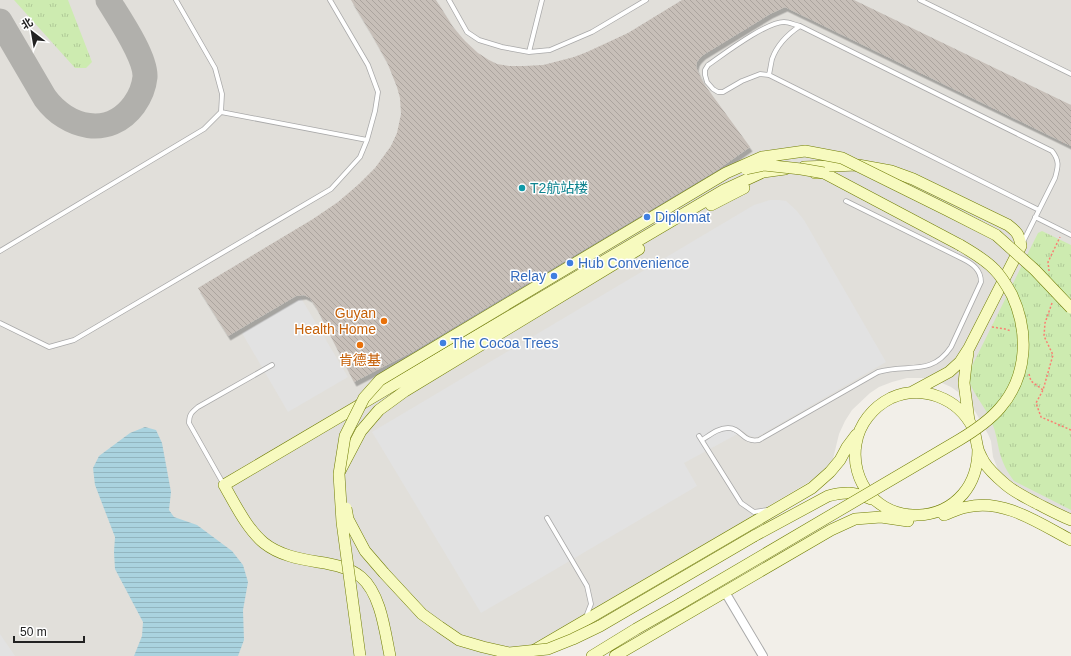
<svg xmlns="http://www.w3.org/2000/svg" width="1071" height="656" font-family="Helvetica,'Noto Sans SC',sans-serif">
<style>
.airport{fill:#e1dfda}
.grass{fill:url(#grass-tufts)}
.parking{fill:#e2e2e2}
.water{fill:url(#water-rules)}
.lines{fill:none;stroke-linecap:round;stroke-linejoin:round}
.taxiway{stroke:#b1b0ac;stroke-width:25}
.building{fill:url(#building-back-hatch);filter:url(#shadow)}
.lane-casing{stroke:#a9a9a9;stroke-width:5.5}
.street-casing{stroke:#a9a9a9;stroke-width:10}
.secondary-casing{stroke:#707d05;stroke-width:12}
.path{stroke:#fa8072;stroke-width:1.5;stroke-dasharray:2 2;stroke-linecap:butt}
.lane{stroke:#fff;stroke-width:4}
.street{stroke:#fff;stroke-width:8}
.secondary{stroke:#f7fabf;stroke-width:11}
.secondary-bridge-casing{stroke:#707d05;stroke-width:12;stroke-linecap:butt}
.secondary-bridge{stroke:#f7fabf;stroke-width:11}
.culture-dot{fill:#0f9aa8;stroke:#fff;stroke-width:1.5}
.shop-dot{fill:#3f7fe0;stroke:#fff;stroke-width:1.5}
.food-dot{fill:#e8710a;stroke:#fff;stroke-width:1.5}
.labels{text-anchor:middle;stroke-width:3;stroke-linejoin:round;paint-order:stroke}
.culture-label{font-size:14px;fill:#0d838f;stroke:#fff;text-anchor:start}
.shop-label{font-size:14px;fill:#366cbe;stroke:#fff;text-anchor:start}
.food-label{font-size:14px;fill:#c56008;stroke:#fff;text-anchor:end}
</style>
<defs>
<pattern id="grass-tufts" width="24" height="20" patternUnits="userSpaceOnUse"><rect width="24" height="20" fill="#cdebb0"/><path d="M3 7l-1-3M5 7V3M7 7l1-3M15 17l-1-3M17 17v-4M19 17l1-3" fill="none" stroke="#b0c997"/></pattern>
<pattern id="water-rules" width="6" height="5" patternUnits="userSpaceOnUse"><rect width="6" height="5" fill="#aad3df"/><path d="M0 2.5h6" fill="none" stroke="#92b5bf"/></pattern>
<pattern id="building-back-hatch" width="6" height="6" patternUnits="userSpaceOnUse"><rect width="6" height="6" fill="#c7bfb8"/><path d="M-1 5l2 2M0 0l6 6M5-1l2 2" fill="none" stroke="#aba49e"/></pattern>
<filter id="shadow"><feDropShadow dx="2.5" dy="4.5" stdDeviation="0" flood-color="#0004"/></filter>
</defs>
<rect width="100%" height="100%" fill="#f2efe9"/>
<path class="airport" d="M 0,0 L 1071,0 L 1071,518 L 1019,494 L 999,472 L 993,457 L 991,441 L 988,434 L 968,399 L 951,387 L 931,378 L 907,378 L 892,382 L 879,387 L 870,393 L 852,410 L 845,421 L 839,434 L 833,459 L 827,469 L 814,479 L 532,647 L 513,656 L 0,656 Z"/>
<path class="grass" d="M 14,0 L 68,0 L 92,62 L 86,68 L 75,68 Z
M 1042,231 L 1071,245 L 1071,510 L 1014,481 C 1007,472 1002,462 999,450 C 997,441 996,432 992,423 C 987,409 975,397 970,383 C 969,379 970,374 970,370 L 1035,239 L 1038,233 Z"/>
<path class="parking" d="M 770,200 L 779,200 L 786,201 L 796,210 L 804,220 L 886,362 L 757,437 L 753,437 L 748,435 L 743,431 L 684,463 L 697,486 L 481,613 L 372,432 L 754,205 Z
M 301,298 L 348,377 L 288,412 L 242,333 Z
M 0,634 L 15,656 L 0,656 Z"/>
<path class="water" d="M 145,427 L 156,430 L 162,443 L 171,492 L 169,510 L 174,517 L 197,525 L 232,551 L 243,565 L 248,582 L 243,610 L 244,640 L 238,656 L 134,656 L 142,636 L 143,622 L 115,569 L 114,552 L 115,537 L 95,485 L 93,468 L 99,456 L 130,433 Z"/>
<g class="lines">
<path class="taxiway" d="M 0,21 L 45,98 C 67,128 109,139 134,105 C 139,98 144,87 145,77 C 146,57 119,18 108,0"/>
</g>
<path class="building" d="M 351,0 L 436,0 L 453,27 L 465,41 L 478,53 L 489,60 L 497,64 L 509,66 L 524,66 L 543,65 L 551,63 L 574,57 L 587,52 L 628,33 L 682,0 L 854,0 L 1071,105 L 1071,146 L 785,7 L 770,14 L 703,55 L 699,59 L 697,62 L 696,67 L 698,72 L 704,84 L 750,147 L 717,170 L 412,352 L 354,382 L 316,307 L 310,298 L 304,295 L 296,296 L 228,336 L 198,288 L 313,219 L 338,202 L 359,184 L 375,168 L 391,146 L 397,133 L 401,114 L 400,98 L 397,87 L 387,62 L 372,35 Z"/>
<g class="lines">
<defs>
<path id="lane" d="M 449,0 L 467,32 L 479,40 L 502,47 L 529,52 L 550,50 L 592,32 L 646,0
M 920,0 L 1071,74
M 529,52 L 542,0
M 769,75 C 770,70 771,64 772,59 C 777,45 788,34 800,26
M 221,112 L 367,140
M 1035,217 L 1071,235
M 1023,242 L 1055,178 C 1058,167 1060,161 1052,151 L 800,26 C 795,25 789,22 784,22 C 766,22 724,54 708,65 L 705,70 L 705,75 L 707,82 L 713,89 L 718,92 L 723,92 L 742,81 L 760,74 L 769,75 L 1039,210
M 0,251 L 204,129 L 221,112 L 222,94 L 215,68 L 176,0
M 0,323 L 49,347 L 74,340 L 331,189 L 360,157 L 367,140 L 375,111 L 378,92 L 368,65 L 330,0
M 699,436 L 741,503 L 754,512 L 767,510
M 702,440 C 710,435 718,428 728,428 C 742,428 742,443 759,440 L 878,372 C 907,363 931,377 951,347 L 981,282 C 981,270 973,264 963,259 L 846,201
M 224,485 L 189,423 C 189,414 192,412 198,407 L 272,365
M 547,518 L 587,586 L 591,604 L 586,617"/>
<path id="street" d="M 725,592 L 763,656"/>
<path id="secondary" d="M 804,167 L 858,165 L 891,171 L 913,179 L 1008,225 C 1017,232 1019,234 1021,246 L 969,348 L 960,362 L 949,372 L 912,392
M 815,173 L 824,173 L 960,245
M 711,205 L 744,188
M 968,353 L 966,365 L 964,383 L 969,421
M 978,449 C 978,465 974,481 963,494 C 939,522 894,522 870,495 C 858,481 853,462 856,444 C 859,424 873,407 891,398 C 922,384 958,398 973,428 C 976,435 976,442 978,449 C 979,453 982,458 984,462 C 989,470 998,478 1005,484 C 1014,492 1025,497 1036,503 C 1048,509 1059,515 1071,520
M 340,471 L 361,431 L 379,410 L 405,391 L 639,249
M 944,515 C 952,512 959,508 967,507 C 1004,498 1040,524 1071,540
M 754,536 L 828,496 C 846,491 854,492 871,499
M 533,651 L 812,488 L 830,472 L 840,460 L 847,447 L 856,435
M 390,656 C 385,632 381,594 361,577 C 349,567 332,564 318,562 C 299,559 279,555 264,543 C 247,529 235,504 224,485 L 724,190 L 763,172 L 785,169
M 592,656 L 636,629 L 680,604
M 615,656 L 831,530 L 855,519 L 881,517 L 908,521"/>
</defs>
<use href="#lane" class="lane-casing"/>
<use href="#street" class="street-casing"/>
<use href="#secondary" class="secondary-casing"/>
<path class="path" d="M 1049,271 L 1048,262 L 1060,237
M 1052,303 L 1045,323 L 1044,336 L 1053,355 L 1043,390 L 1036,403 L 1041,417 L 1071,430
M 992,327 L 1005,329 L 1011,331
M 1029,374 L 1031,381 L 1043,390"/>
<use href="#lane" class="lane"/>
<use href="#street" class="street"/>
<use href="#secondary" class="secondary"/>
<defs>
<path id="secondary-bridge" d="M 746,169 L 764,165 L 801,169 L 824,173
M 346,508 L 348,519 L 365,551 L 384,573 L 422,614 L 440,627 L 459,640 L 483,647 L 509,653 L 548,649 L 573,639 L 600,626 L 754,536
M 680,604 L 959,440 C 974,431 989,421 1000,408 C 1028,376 1029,332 1012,295 C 1007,286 1002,277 995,270 C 986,260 972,252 960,245
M 360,656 L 342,522 L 339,474 L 345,436 L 364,398 L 380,380 L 726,173 L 762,157 L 805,151 L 842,158 L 947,210 L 996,235 L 1035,270 L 1071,308"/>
</defs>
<use href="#secondary-bridge" class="secondary-bridge-casing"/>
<use href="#secondary-bridge" class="secondary-bridge"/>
</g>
<circle class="culture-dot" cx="522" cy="188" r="4"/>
<g class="shop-dot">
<circle cx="647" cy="217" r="4"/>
<circle cx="570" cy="263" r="4"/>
<circle cx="554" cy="276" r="4"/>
<circle cx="443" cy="343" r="4"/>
</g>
<g class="food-dot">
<circle cx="384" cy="321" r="4"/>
<circle cx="360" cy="345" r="4"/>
</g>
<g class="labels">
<g class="culture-label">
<text x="530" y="193">T2航站楼</text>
</g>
<g class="shop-label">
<text x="655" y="222">Diplomat</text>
<text x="578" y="268">Hub Convenience</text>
<text x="546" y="281" text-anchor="end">Relay</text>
<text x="451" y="348">The Cocoa Trees</text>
</g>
<g class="food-label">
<text x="376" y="318">Guyan<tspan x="376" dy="16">Health Home</tspan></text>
<text x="360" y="365" text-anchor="middle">肯德基</text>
</g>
</g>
<g transform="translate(32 32) rotate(329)" stroke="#ffffff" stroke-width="3" paint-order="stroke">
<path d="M0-3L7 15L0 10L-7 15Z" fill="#222222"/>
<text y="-6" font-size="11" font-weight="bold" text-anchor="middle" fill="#222222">北</text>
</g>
<path d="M14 636v6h70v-6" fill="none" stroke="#222222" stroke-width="2"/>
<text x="20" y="636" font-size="12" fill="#222222" stroke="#ffffff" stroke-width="3" paint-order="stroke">50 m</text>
</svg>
